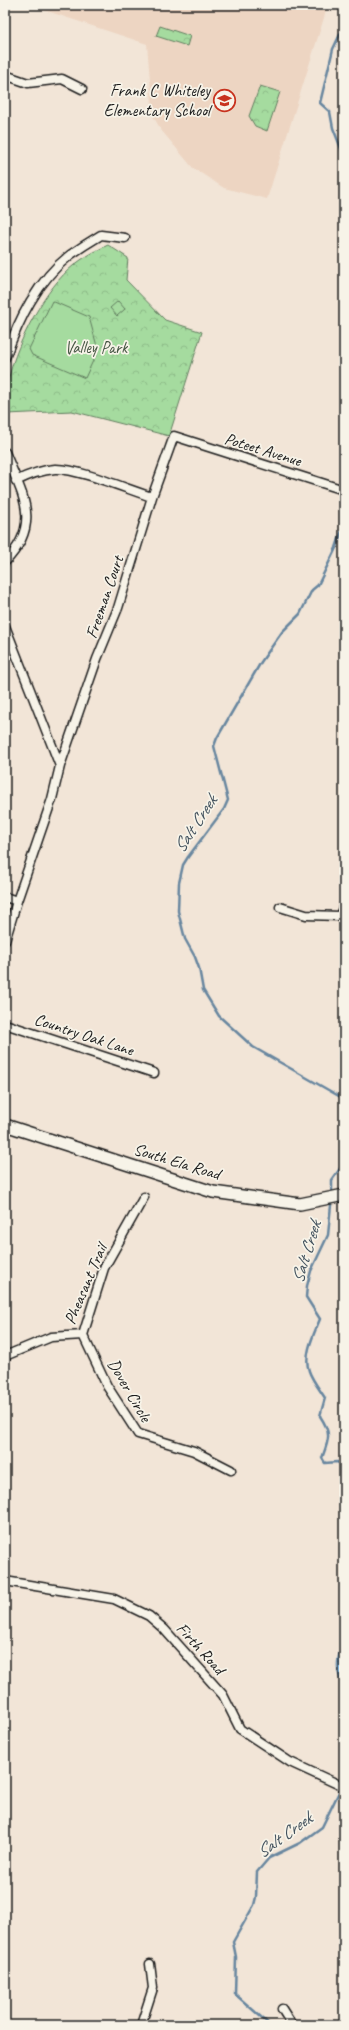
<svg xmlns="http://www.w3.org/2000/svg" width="349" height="2030" font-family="Caveat,sans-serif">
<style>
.built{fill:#edd5c2}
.park{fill:url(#park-crowns);stroke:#607c5e}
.pitch{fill:#a5db9f;stroke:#607c5e}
.water{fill:url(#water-waves);stroke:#67869f}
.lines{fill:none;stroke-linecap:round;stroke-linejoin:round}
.stream{stroke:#67869f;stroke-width:2.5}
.street-casing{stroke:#1c1c1c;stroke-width:11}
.secondary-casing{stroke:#1c1c1c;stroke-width:14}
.street{stroke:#f7f3e8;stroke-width:8}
.secondary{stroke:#f7f3e8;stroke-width:11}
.labels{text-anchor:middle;stroke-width:3.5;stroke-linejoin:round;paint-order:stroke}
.poi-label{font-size:17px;fill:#1c1c1c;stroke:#f7f3e8;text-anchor:end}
.park-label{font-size:17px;fill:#455543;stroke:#f7f3e8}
.street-label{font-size:17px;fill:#1c1c1c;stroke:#f7f3e8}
.water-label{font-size:18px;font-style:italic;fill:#42515d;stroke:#f7f3e8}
</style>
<defs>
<pattern id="park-crowns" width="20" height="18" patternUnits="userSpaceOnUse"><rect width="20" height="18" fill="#a5db9f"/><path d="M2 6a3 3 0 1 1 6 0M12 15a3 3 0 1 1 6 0" fill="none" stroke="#8dbb88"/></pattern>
<pattern id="water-waves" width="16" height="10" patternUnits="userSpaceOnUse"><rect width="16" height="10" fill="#99ccf6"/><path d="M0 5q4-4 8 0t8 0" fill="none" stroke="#83afd2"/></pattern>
</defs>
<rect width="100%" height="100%" fill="#f2e5d7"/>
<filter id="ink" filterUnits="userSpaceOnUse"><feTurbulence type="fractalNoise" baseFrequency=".025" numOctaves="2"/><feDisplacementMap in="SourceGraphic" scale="8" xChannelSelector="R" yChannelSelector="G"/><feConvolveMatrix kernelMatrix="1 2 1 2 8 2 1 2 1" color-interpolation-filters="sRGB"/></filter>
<g filter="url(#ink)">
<path class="built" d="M 38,5 L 328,5 L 267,199 L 224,188 L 193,168 L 161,130 L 153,116 L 147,44 L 38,8 Z"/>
<path class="park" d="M 160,26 L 190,36 L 187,46 L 156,36 Z
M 260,86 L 280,92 L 267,131 L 255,126 L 249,116 Z
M 108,245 L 128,258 L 126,280 L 165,320 L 202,332 L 169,436 L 72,411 L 7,414 C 8,402 6,388 9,377 C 17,342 46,287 74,265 C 84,257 97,250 108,245 Z"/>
<path class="pitch" d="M 52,301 L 89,317 L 98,350 L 85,378 L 32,355 L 29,349 Z
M 118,301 L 125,309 L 117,316 L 110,308 Z"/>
<path class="water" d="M 343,1643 L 344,1643 L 344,1688 C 335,1672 335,1660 343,1643 Z"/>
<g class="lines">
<path class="stream" d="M 344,26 L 333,49 L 320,103 L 330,112 L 333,128 L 344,156
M 344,524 L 336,548 L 318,585 L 312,590 L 300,614 L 282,632 L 261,662 L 217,738 L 214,746 L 228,800 L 224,809 L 188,857 L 183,865 L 179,883 L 178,911 L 185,939 L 195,957 L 199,968 L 203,990 L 219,1016 L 253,1047 L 344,1099
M 344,1144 L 341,1151 L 344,1159
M 332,1190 L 332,1180 L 344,1163
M 331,1205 L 328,1235 L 311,1271 L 307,1286 L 306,1297 L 320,1319 C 314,1334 303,1355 309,1371 C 312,1380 320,1390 325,1398 L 320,1416 C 332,1434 329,1439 322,1458 L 325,1463 L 337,1462 L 344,1465
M 270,2025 L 235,1994 L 236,1957 L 233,1942 L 254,1905 L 256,1897 L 257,1872 L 269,1858 L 300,1843 L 322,1827 L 339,1792"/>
<defs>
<path id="street" d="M 5,75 L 28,83 L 62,79 L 82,89
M 5,358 C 19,319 37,281 70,255 C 80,248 91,241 101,235 L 125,238
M 5,452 C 22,495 43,523 5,562
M 16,481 C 28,475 42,470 55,469 C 77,468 129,490 152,497
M 5,626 L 60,766
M 5,897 L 17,901
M 280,907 L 306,915 L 340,916 L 344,905
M 5,941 L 17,901 L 52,799 L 60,766 L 97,659 L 118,608 L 152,497 L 174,436 L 344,490
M 5,1024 L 154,1073
M 83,1335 L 107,1386 L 138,1434 L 194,1451 L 231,1470
M 5,1356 L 51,1337 L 83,1335 L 104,1268 L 144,1197
M 5,1581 L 114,1599 L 149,1616 L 164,1629 L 223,1695 L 240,1729 L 290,1762 L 344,1787
M 282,2009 L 292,2025
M 141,2025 L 153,1988 L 150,1964"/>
<path id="secondary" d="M 5,1125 L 213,1192 L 300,1204 L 344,1195"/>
</defs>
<use href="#street" class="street-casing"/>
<use href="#secondary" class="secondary-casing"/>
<use href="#street" class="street"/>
<use href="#secondary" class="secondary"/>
</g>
</g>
<defs>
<symbol id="school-ring" viewBox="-11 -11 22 22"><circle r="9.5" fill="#f7f3e8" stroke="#c8321e" stroke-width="1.5"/><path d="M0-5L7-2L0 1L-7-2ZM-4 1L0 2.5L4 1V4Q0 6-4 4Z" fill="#c8321e"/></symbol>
</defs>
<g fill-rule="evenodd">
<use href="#school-ring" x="212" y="88" width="25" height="25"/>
</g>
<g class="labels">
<g class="poi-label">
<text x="210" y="96">Frank C Whiteley<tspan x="210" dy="20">Elementary School</tspan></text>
</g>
<g class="park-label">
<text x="96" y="353">Valley Park</text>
</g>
<g class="street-label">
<text transform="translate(263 449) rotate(17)" y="6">Poteet Avenue</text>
<text transform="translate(104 597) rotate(-71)" y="6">Freeman Court</text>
<text transform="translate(84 1034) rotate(18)" y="6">Country Oak Lane</text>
<text transform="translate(177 1161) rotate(17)" y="6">South Ela Road</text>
<text transform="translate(85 1284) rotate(-67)" y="6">Pheasant Trail</text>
<text transform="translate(130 1390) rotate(60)" y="6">Dover Circle</text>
<text transform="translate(201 1648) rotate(48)" y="6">Firth Road</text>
</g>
<g class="water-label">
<text transform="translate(195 824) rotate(-57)" y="6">Salt Creek</text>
<text transform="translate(306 1252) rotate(-73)" y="6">Salt Creek</text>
<text transform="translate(284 1835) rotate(-36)" y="6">Salt Creek</text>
</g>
</g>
<rect width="349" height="2030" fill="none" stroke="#f7f3e8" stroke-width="20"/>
<rect x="10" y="10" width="329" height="2010" fill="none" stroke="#1c1c1c" stroke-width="1.5" filter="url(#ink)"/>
</svg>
